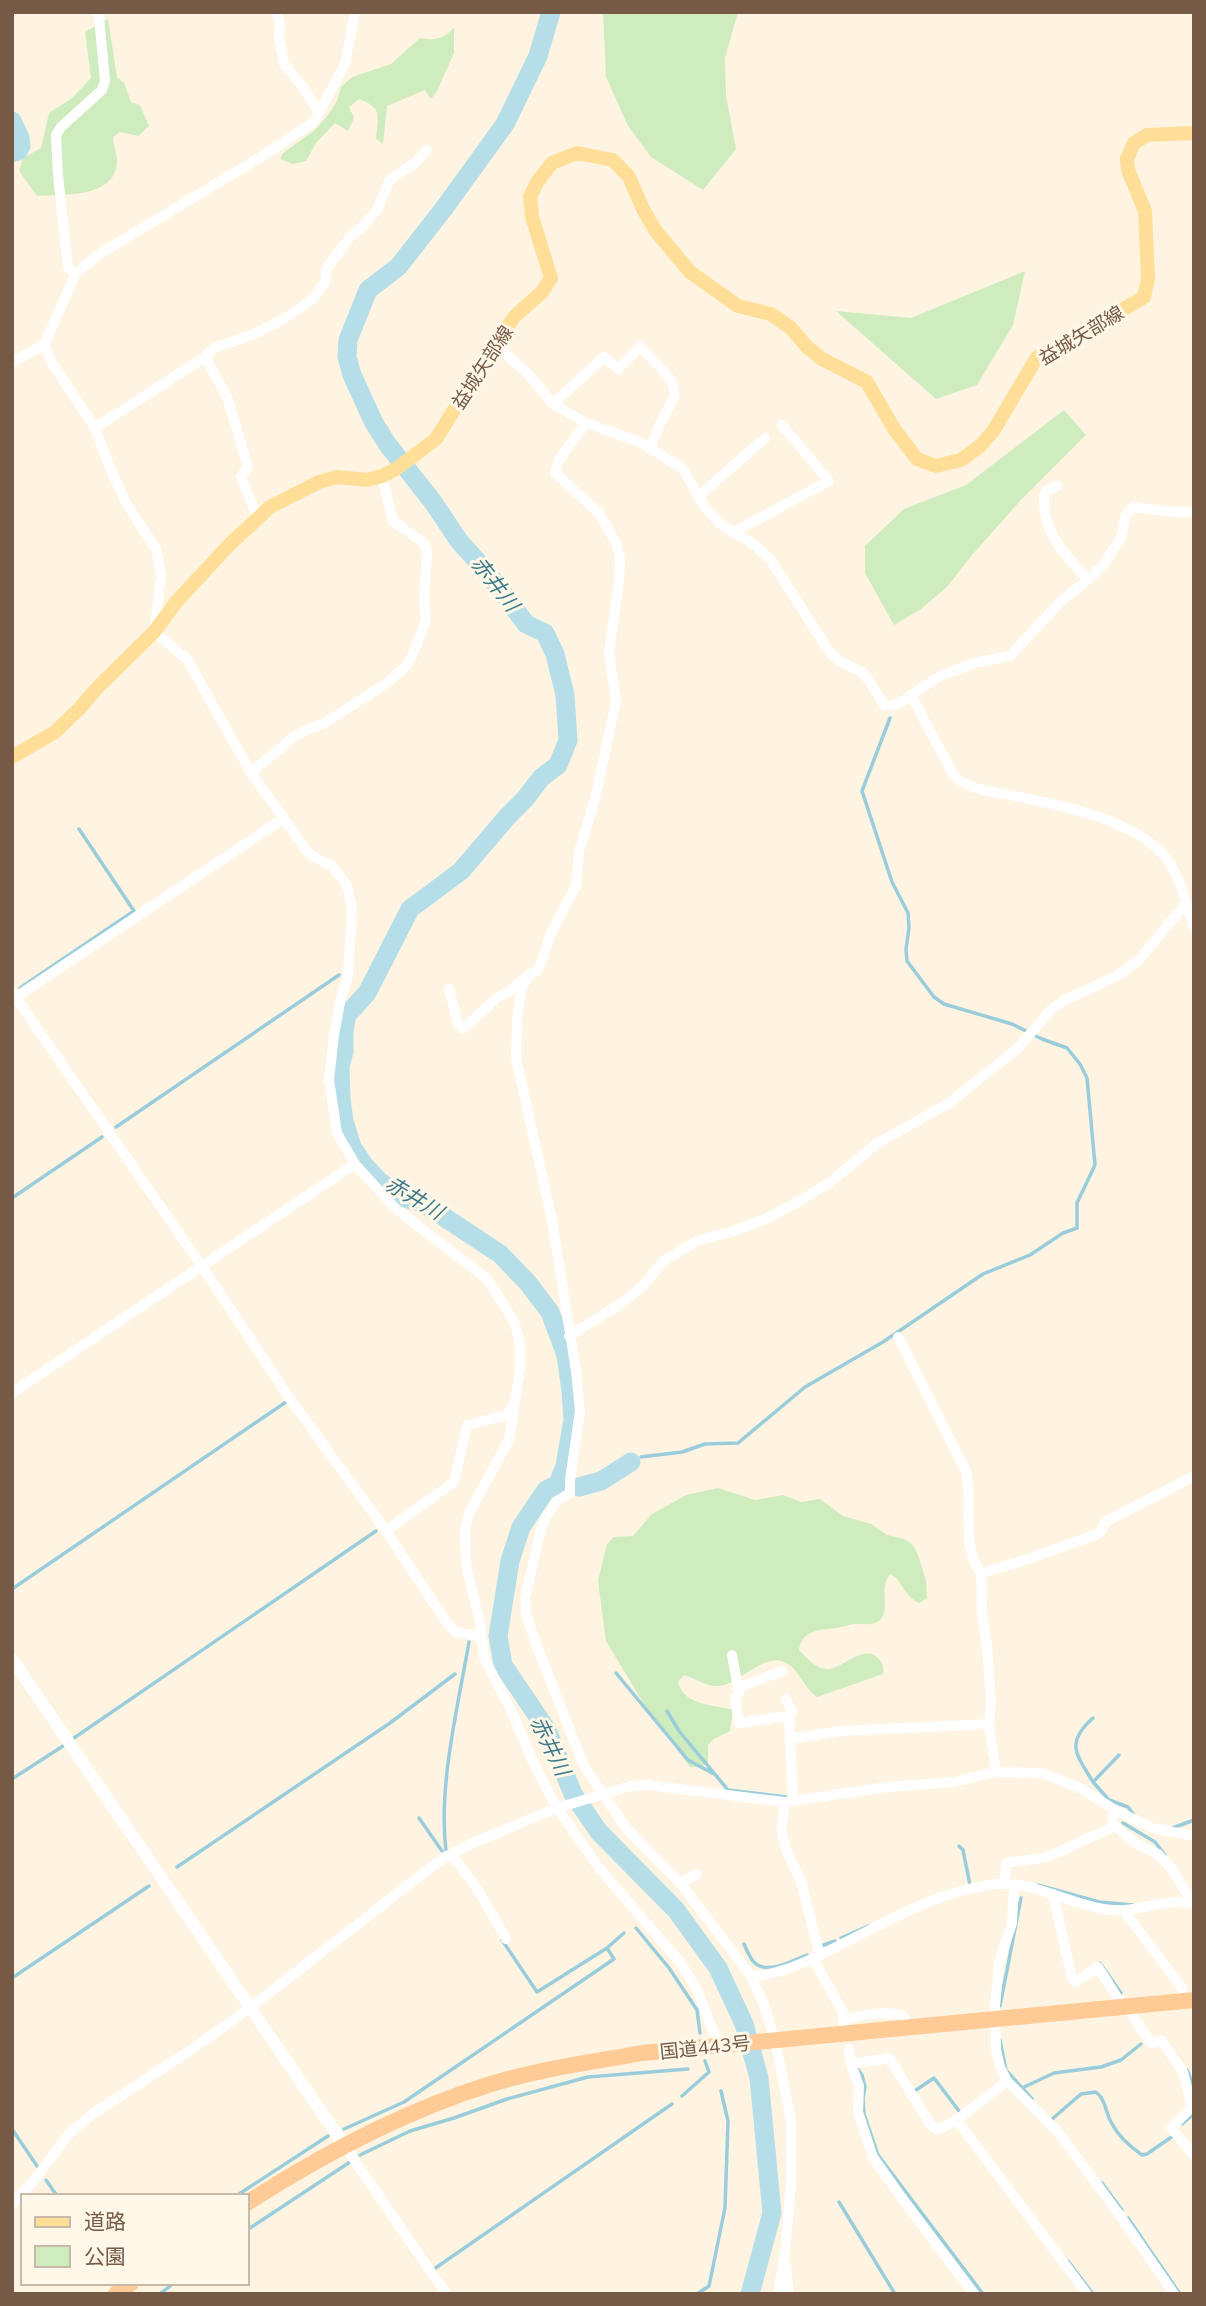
<svg xmlns="http://www.w3.org/2000/svg" width="1206" height="2306" font-family="Mulish,'Noto Sans JP',sans-serif">
<style>
.green{fill:#cfecbf}
.lines{fill:none;stroke-linecap:round;stroke-linejoin:round}
.stream{stroke:#9acddb;stroke-width:3.5}
.river{stroke:#b5dee8;stroke-width:19}
.minor{stroke:#fff;stroke-width:10}
.tertiary{stroke:#fff;stroke-width:12}
.primary{stroke:#ffde97;stroke-width:14}
.trunk{stroke:#feca96;stroke-width:16}
.labels{text-anchor:middle;stroke-width:6;stroke-linejoin:round;paint-order:stroke}
.street-label{font-size:19px;fill:#775a46;stroke:#fff8e9}
.water-label{font-size:21px;font-style:italic;fill:#3e7a8c;stroke:#fff8e9}
</style>
<rect width="100%" height="100%" fill="#fef4e1"/>
<path class="green" d="M 603,12 L 738,12 L 725,58 L 726,96 L 736,149 L 703,190 L 651,157 L 628,126 L 606,77 Z
M 108,19 L 117,77 L 124,83 L 131,102 L 140,105 L 149,126 L 138,136 L 120,132 L 113,137 C 113,146 118,156 117,164 C 113,199 61,194 37,196 L 19,171 L 23,158 L 41,148 L 49,113 L 72,98 L 91,78 L 85,32 Z
M 454,28 L 454,53 L 437,91 L 431,99 L 425,90 L 387,106 L 383,144 L 376,139 C 378,116 383,108 359,99 L 349,107 L 354,118 L 348,131 L 335,123 L 316,143 L 306,161 L 293,164 L 280,159 L 283,153 L 315,130 L 328,115 L 337,101 L 341,87 L 352,77 L 391,64 L 420,38 C 436,41 442,39 454,28 Z
M 1025,271 L 1013,325 L 977,385 L 936,399 L 836,311 L 911,318 Z
M 1064,410 L 1086,435 L 1021,500 L 972,555 L 947,587 L 921,609 L 894,625 L 865,573 L 865,546 L 904,509 L 966,485 Z
M 718,1488 L 755,1500 L 783,1495 L 801,1502 L 820,1499 L 843,1516 L 871,1524 L 887,1535 L 904,1539 L 912,1544 L 917,1552 L 926,1580 L 927,1598 L 919,1603 C 902,1595 904,1581 890,1574 C 878,1590 891,1609 880,1620 C 872,1627 862,1623 853,1624 C 848,1625 843,1627 837,1628 C 821,1630 802,1629 799,1650 C 806,1657 816,1669 827,1669 C 842,1670 864,1642 879,1659 C 883,1664 884,1668 883,1674 L 817,1697 C 803,1687 800,1669 784,1662 C 765,1653 739,1683 720,1686 C 706,1687 697,1679 684,1675 L 678,1682 C 684,1706 712,1704 733,1710 L 730,1731 L 714,1739 L 708,1745 L 708,1764 L 699,1767 L 690,1767 L 645,1706 L 606,1641 L 598,1581 L 607,1544 L 614,1537 L 633,1536 L 652,1514 L 686,1495 Z"/>
<g class="lines">
<path class="stream" d="M 20,988 L 134,911 L 79,829
M 116,1127 L 339,975
M 12,1198 L 102,1137
M 641,1457 L 682,1452 L 705,1444 L 738,1443 L 805,1387 L 883,1342 L 983,1274 L 1030,1255 L 1063,1233 L 1077,1228 L 1077,1203 L 1095,1165 L 1087,1078 L 1080,1064 L 1067,1048 L 1042,1039 L 1012,1024 L 944,1004 L 934,997 L 907,961 L 906,949 L 909,928 L 908,913 L 892,882 L 862,791 L 890,718
M 12,1589 L 286,1402
M 616,1673 L 688,1760 L 714,1774
M 667,1711 L 679,1731 L 728,1790 L 786,1797
M 1093,1718 C 1065,1743 1076,1754 1093,1782
M 74,1738 L 376,1531
M 1119,1755 L 1093,1782 L 1109,1800 L 1128,1807 L 1134,1815
M 12,1779 L 63,1746
M 419,1818 L 442,1851
M 1123,1823 L 1155,1842 L 1165,1855
M 1170,1829 L 1194,1820
M 959,1846 L 963,1850 L 970,1885
M 446,1851 C 438,1786 458,1706 469,1642
M 177,1867 L 390,1723 L 455,1674
M 1038,1885 L 1099,1902 L 1133,1905
M 636,1928 L 669,1968 L 697,2010 L 700,2033
M 841,1938 L 868,1926
M 502,1940 L 537,1992 L 607,1948
M 744,1944 C 746,1949 749,1955 752,1960 C 765,1977 792,1961 807,1955
M 821,1946 L 835,1941
M 1100,1963 L 1121,1993
M 12,1978 L 149,1886
M 1000,2006 L 1021,1898
M 1000,2040 L 1006,2070 L 1032,2099
M 856,2067 L 862,2075 L 865,2087 L 863,2098 L 864,2114 L 878,2155 L 983,2294
M 1187,2070 L 1194,2087
M 1022,2088 L 1054,2073 L 1101,2067 L 1121,2060 L 1141,2044
M 913,2092 L 934,2078 L 959,2111
M 682,2096 L 709,2072 L 705,2061
M 1051,2120 L 1081,2094 L 1096,2092 C 1106,2100 1105,2111 1111,2122 C 1118,2136 1129,2146 1142,2155 L 1147,2154 L 1173,2136
M 1182,2124 L 1194,2114
M 12,2129 L 37,2166
M 344,2129 L 404,2102 L 614,1959 L 607,1948 L 624,1933
M 360,2155 L 410,2131 L 454,2118 L 507,2099 L 588,2077 L 688,2069
M 46,2180 L 57,2196
M 1102,2183 L 1122,2210
M 236,2196 L 328,2136
M 839,2202 L 895,2294
M 1128,2218 L 1180,2294
M 247,2230 L 350,2162
M 1068,2261 L 1093,2294
M 434,2269 L 672,2104
M 160,2294 L 174,2283
M 697,2294 L 709,2286 L 725,2208 L 728,2121 L 721,2091"/>
<path class="river" d="M 551,12 L 538,56 L 505,124 L 445,207 L 399,266 L 368,290 L 348,340 L 347,357 L 352,375 L 374,423 L 388,445 L 433,502 L 459,541 L 487,572 L 526,624 L 545,633 L 555,654 L 565,695 L 568,740 L 558,765 L 541,778 L 525,799 L 507,817 L 461,871 L 410,909 L 367,993 L 347,1015 L 344,1030 L 344,1051 L 340,1067 L 341,1099 L 344,1121 L 352,1147 L 365,1166 L 380,1182 L 405,1198 L 423,1203 L 500,1254 L 528,1283 L 550,1312 L 566,1355 L 571,1391 L 573,1420 L 565,1466 L 558,1484 L 546,1490 L 521,1527 L 510,1561 L 498,1636 L 503,1665 L 547,1730 L 573,1794 L 599,1832 L 676,1910 L 718,1968 L 744,2024 L 759,2078 L 772,2213 L 750,2294
M 12,121 L 20,138 L 21,146 L 18,151 L 12,153
M 579,1487 L 601,1481 L 631,1462"/>
<path class="minor" d="M 276,12 L 280,24 L 279,38 L 284,64 L 302,86 L 319,113
M 76,273 L 68,268 L 58,175 L 56,135 L 61,127 L 102,90 L 105,81 L 99,17 L 96,12
M 495,344 L 529,375 L 553,404 L 586,423 L 640,442 L 683,469 L 704,506 L 721,525 L 752,543 L 770,559 L 829,651 L 839,661 L 864,673 L 885,706 C 896,707 902,702 911,695 L 953,774 L 960,781 L 975,788 C 1030,800 1136,813 1169,862 C 1182,882 1187,906 1194,928
M 44,345 L 52,363 L 95,428 L 110,468 L 126,503 L 156,549 L 161,576 L 154,632 L 187,659 L 251,773 L 310,855 L 332,866 L 347,885 L 352,908 L 348,977 L 341,997 L 334,1035 L 329,1080 L 337,1133 L 355,1164 L 395,1208 L 487,1279 L 514,1321 L 520,1344 L 520,1369 L 509,1440 L 469,1513 L 465,1530 L 466,1565 L 480,1622 L 484,1658 L 512,1712 L 534,1764 L 557,1808 L 599,1868 L 680,1962 L 696,1988 L 719,2046
M 205,357 L 227,397 L 248,467 L 241,477 L 257,517
M 12,362 L 44,345 L 76,273 L 101,253 L 264,155 L 314,122 L 345,64 L 355,12
M 553,404 L 604,357 L 619,369 L 640,346 L 672,381 L 675,396 L 661,422 L 650,448
M 586,423 L 559,460 L 555,473 L 599,513 L 616,543 L 620,557 L 619,580 L 609,653 L 616,702 L 595,799 L 579,852 L 576,886 L 551,933 L 541,963 L 537,971 L 530,974 L 522,987 L 517,1020 L 516,1058 L 552,1220 L 576,1371 L 580,1411 L 570,1480 L 570,1493 L 556,1502 L 546,1517 L 540,1533 L 525,1598 L 526,1613 L 536,1644 L 584,1766 L 626,1828 L 680,1883 L 751,1976 L 764,2005 L 775,2040 L 791,2121 L 791,2183 L 785,2252 L 778,2294
M 95,428 L 205,357 L 214,348 L 252,335 L 284,319 L 314,298 L 325,282 L 326,269 L 351,236 L 365,224 L 377,210 L 390,179 L 415,163 L 427,150
M 1057,486 L 1045,492 C 1039,529 1065,555 1088,580
M 699,496 L 765,438
M 734,532 L 829,481 L 782,425
M 911,695 L 940,676 L 974,663 L 1010,656 L 1061,601 L 1088,580 L 1104,564 L 1122,536 L 1125,516 L 1133,507 L 1175,512 L 1194,512
M 251,773 L 292,738 L 308,729 L 325,723 L 388,682 L 406,666 L 413,654 L 426,620 L 424,596 L 427,552 L 425,544 L 393,521 L 382,476
M 449,989 L 458,1024 L 463,1029 L 498,997 L 508,992 L 525,978
M 12,992 L 201,1265 L 288,1396 L 386,1531 L 447,1623 L 456,1632 L 481,1637
M 13,999 L 283,819
M 569,1336 L 622,1303 L 644,1285 L 662,1262 L 697,1241 L 734,1231 L 765,1219 L 798,1202 L 830,1182 L 878,1143 L 949,1103 L 1017,1049 L 1052,1009 L 1065,1000 L 1117,976 L 1139,960 L 1186,903
M 898,1337 L 966,1471 C 973,1501 961,1549 981,1573
M 12,1393 L 355,1164
M 386,1531 L 454,1482 L 467,1425 L 507,1415 L 513,1405
M 732,1655 L 739,1693 L 735,1698 L 739,1723 L 787,1716 L 789,1717
M 738,1688 L 782,1671
M 786,1699 L 792,1712 L 789,1717 L 793,1801
M 789,1739 L 842,1731 L 989,1724
M 996,1772 L 989,1724 L 991,1701 L 987,1646 L 982,1613 L 981,1573 L 1022,1561 L 1098,1534 L 1103,1528 L 1105,1522 L 1194,1476
M 785,1802 L 782,1825 L 782,1835 L 787,1852 L 801,1881 L 820,1956
M 1115,1826 L 1135,1843 L 1158,1854 L 1172,1869 L 1190,1899 L 1188,1903
M 450,1855 C 474,1879 489,1909 506,1939
M 680,1883 L 697,1874
M 1004,1884 L 1007,1863 L 1048,1857 L 1115,1826 L 1112,1818 L 1115,1810
M 1014,1885 L 1012,1923 L 999,1963 L 995,2006 L 996,2050 L 1000,2067 L 1007,2081 L 1059,2133 L 1121,2217 L 1174,2294
M 1053,1894 L 1072,1979 L 1076,1982 L 1098,1967 L 1123,2007
M 1125,1912 L 1182,1988 L 1184,2000
M 813,1959 L 843,2012 L 844,2025
M 751,1976 C 784,1975 816,1957 846,1942 C 892,1919 942,1890 995,1884 C 1034,1880 1071,1906 1110,1910 C 1139,1913 1167,1896 1194,1905
M 1126,2006 L 1151,2043 L 1162,2041 L 1183,2072 L 1192,2107 L 1171,2128 L 1194,2155
M 844,2020 C 862,2015 884,2010 903,2016 L 909,2026
M 849,2049 L 851,2064 L 859,2086 L 858,2112 L 873,2157 L 904,2201 L 974,2294
M 851,2064 L 889,2058 L 931,2125 C 935,2128 936,2130 941,2128 C 955,2124 994,2091 1007,2081
M 956,2119 L 1087,2294
M 344,2145 L 446,2294
M 12,2204 L 37,2177 L 68,2135 L 94,2113 L 194,2048 L 251,2007 L 443,1858 L 475,1842 L 557,1808 L 631,1786 L 647,1785 L 785,1802 L 888,1787 L 954,1782 L 996,1772 L 1042,1773 L 1082,1789 L 1115,1810 L 1152,1828 L 1194,1836
M 786,2266 L 789,2294"/>
<path class="tertiary" d="M 12,1659 L 344,2145"/>
<path class="primary" d="M 12,757 L 55,732 L 79,709 L 97,688 L 154,632 L 177,601 L 230,544 L 270,507 L 319,482 L 337,477 L 367,480 L 382,476 L 396,469 L 436,439 L 495,344 L 515,316 L 542,292 L 551,278 L 532,217 L 530,196 L 538,181 L 552,163 L 577,153 L 613,160 L 629,177 L 643,209 L 655,230 L 690,272 L 738,306 L 771,314 L 791,328 L 807,347 L 822,359 L 867,382 L 894,429 L 917,459 L 936,466 L 961,460 L 980,446 L 994,430 L 1037,357 L 1063,345 L 1144,297 L 1148,280 L 1145,211 L 1128,170 L 1127,159 L 1134,143 L 1147,135 L 1194,133"/>
<path class="trunk" d="M 247,2203 C 323,2154 404,2111 491,2084 C 540,2069 592,2062 642,2053 L 1194,2000
M 116,2294 L 131,2283"/>
</g>
<g class="labels">
<g class="street-label">
<text transform="translate(1081 335) rotate(-31)" y="7">益城矢部線</text>
<text transform="translate(482 367) rotate(-57)" y="7">益城矢部線</text>
<text transform="translate(705 2047) rotate(-6)" y="7">国道443号</text>
</g>
<g class="water-label">
<text transform="translate(495 584) rotate(52)" y="7">赤井川</text>
<text transform="translate(414 1198) rotate(31)" y="7">赤井川</text>
<text transform="translate(550 1746) rotate(64)" y="7">赤井川</text>
</g>
</g>
<rect width="1206" height="2306" fill="none" stroke="#775a46" stroke-width="28"/>
<rect x="21" y="2194" width="228" height="91" fill="#fff8e9" stroke="#c9b9a8" stroke-width="2"/>
<rect x="35" y="2217" width="35" height="10" fill="#ffde97" stroke="#c9b9a8" stroke-width="2"/>
<text x="84" y="2229" font-size="21" fill="#775a46">道路</text>
<rect x="35" y="2246" width="35" height="21" fill="#cfecbf" stroke="#c9b9a8" stroke-width="2"/>
<text x="84" y="2264" font-size="21" fill="#775a46">公園</text>
</svg>
